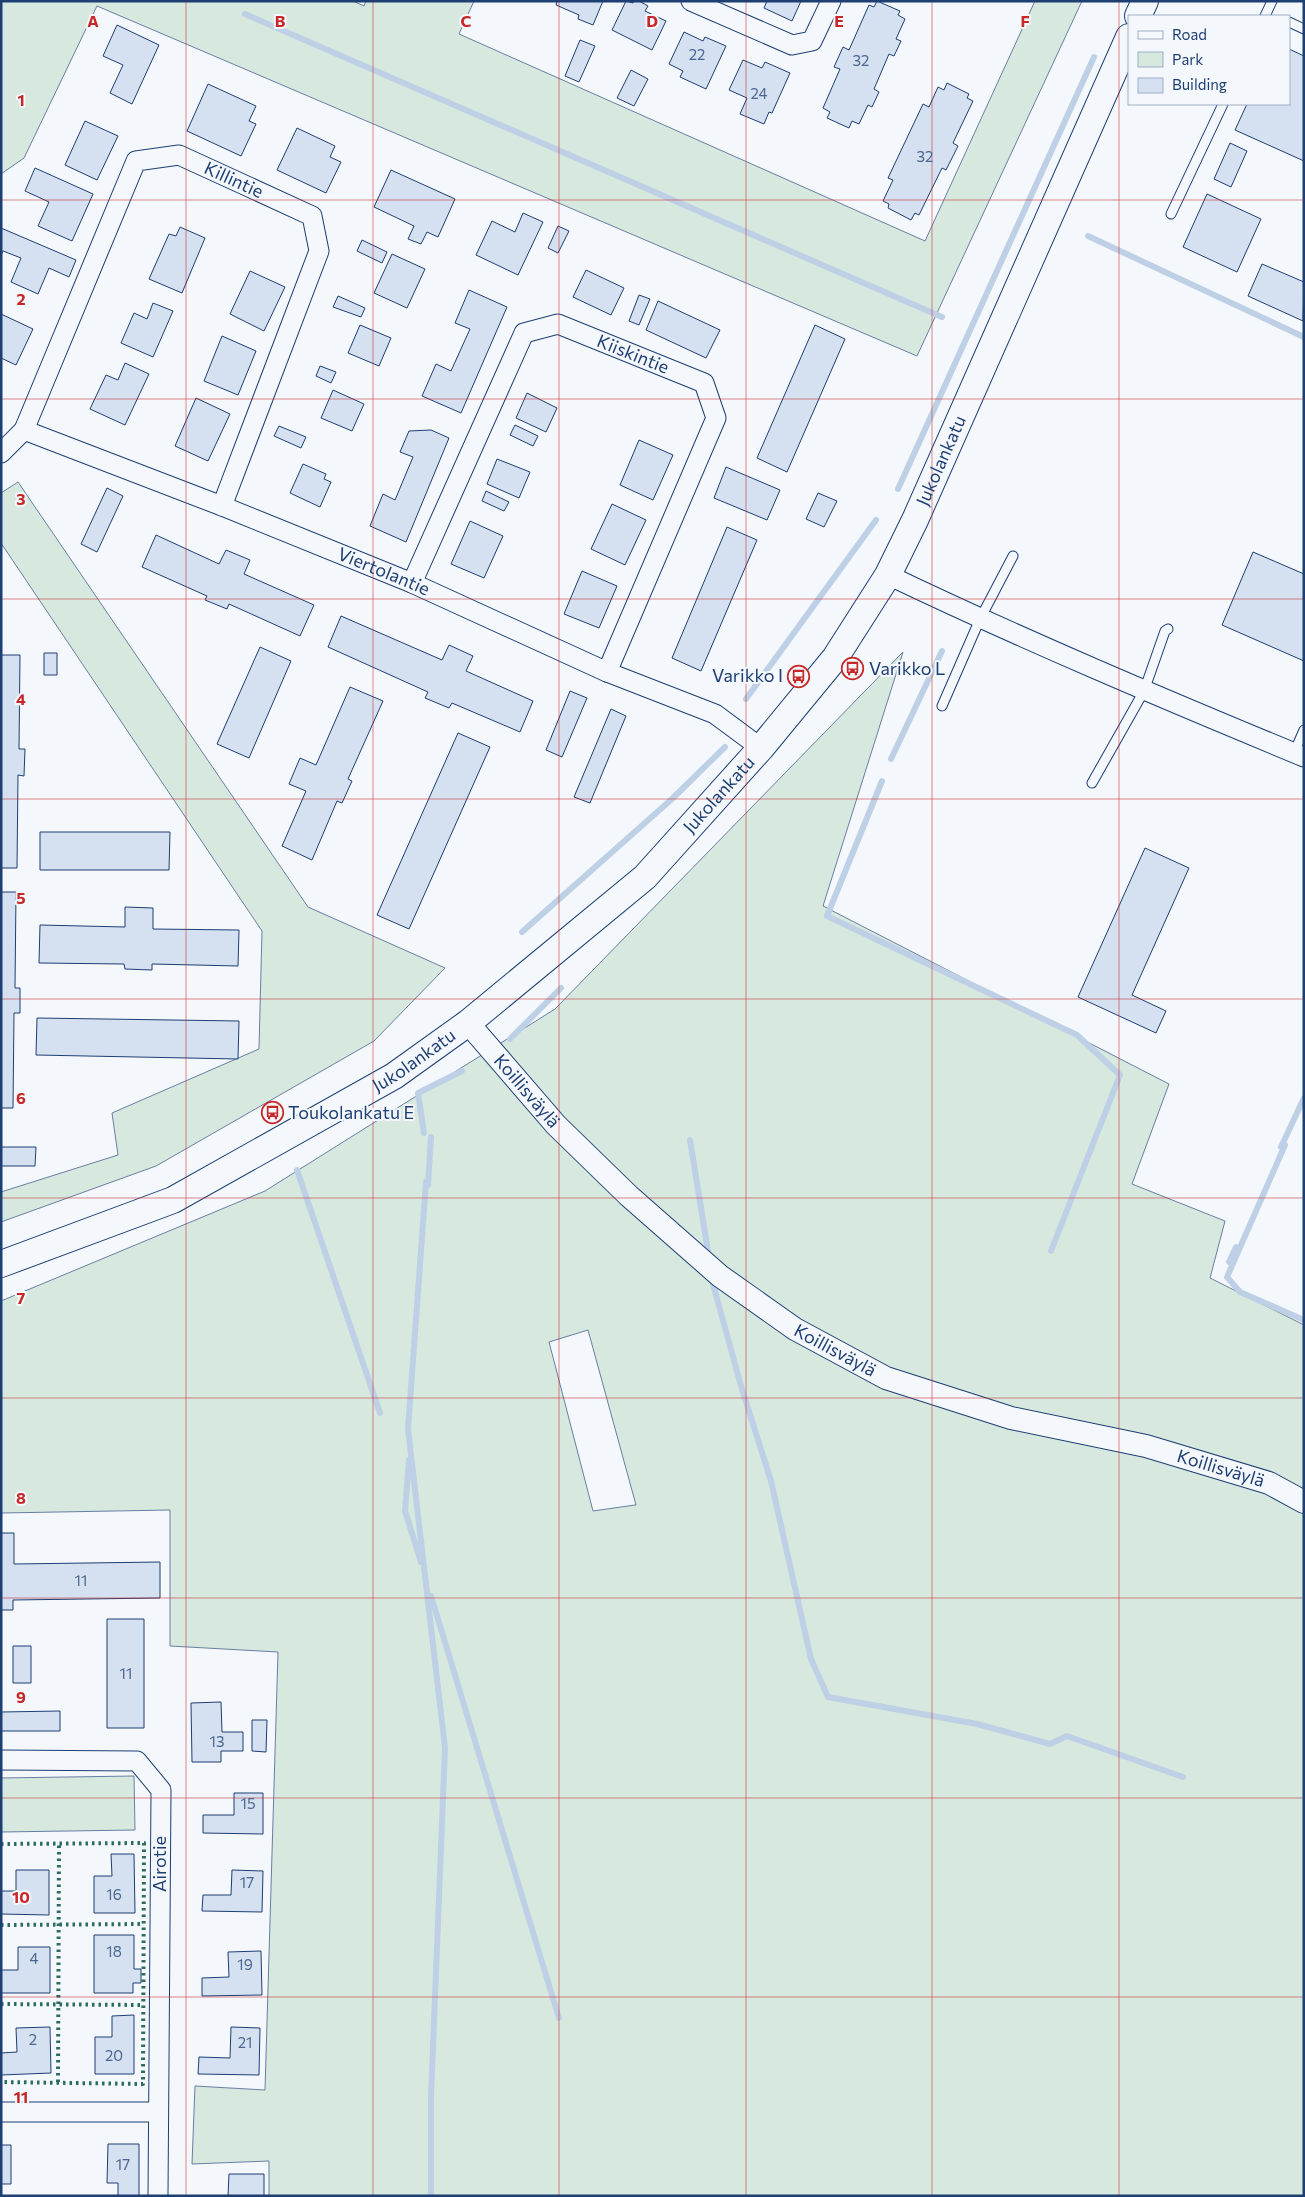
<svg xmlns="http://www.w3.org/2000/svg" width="1305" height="2197" font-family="Commissioner,sans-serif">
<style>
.green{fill:#d7e8df;stroke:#687fa3;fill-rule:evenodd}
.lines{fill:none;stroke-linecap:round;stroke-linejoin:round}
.stream{stroke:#bed0e5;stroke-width:6}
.building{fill:#d5e0f0;stroke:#1d3f73}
.service-casing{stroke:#1d3f73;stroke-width:11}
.minor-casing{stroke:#1d3f73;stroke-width:21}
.tertiary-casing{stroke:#1d3f73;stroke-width:24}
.secondary-casing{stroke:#1d3f73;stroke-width:28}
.service{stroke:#f4f7fb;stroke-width:9}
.minor{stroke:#f4f7fb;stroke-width:19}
.tertiary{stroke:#f4f7fb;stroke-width:22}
.secondary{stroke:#f4f7fb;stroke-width:26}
.hedge{stroke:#2c6c60;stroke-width:4;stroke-dasharray:2.5 4;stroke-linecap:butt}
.grid{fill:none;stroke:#c62828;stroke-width:1;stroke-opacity:0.55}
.labels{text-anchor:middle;stroke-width:4;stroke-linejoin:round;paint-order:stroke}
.number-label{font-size:15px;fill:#4b6792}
.street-label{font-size:18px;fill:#1d3f73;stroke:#f4f7fb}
.poi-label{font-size:18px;fill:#1d3f73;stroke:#f4f7fb;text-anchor:start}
.grid-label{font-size:16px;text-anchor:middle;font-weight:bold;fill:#c62828;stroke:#f4f7fb;stroke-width:4;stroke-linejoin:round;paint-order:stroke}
</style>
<rect width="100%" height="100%" fill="#f4f7fb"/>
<path class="green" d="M 1,1 L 353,1 L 364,6 L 366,1 L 474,1 L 459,34 L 925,241 L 1035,1 L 1082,1 L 917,356 L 97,6 L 24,158 L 1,174 Z
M 18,482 L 308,907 L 445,968 L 374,1041 L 156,1166 L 1,1222 L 1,1192 L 118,1155 L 112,1113 L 259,1049 L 262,931 L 1,543 L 1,493 Z
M 903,652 L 823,906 L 1169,1084 L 1132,1184 L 1225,1221 L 1210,1278 L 1304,1325 L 1304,2196 L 269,2196 L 269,2161 L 192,2164 L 195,2086 L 265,2090 L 278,1652 L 170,1646 L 170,1510 L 1,1513 L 1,1301 L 265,1191 L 555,1009 ZM 588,1330 L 636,1505 L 635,1505 L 593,1511 L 549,1342 Z
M 134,1776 L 135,1830 L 1,1832 L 1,1778 Z"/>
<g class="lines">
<path class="stream" d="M 245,14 L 942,317
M 1088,236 L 1304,337
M 898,489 L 1094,57
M 746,699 L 876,520
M 891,759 L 942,651
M 882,781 L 827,916 L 1077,1035 L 1120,1075 L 1051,1251
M 522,932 L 673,798 L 725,747
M 510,1039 L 561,988
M 424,1133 L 418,1093 L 462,1071
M 690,1140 L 708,1251
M 1285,1145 L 1227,1277 L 1240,1292 L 1304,1320
M 1281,1147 L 1304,1098
M 297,1170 L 380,1413
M 426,1182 L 408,1429 L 445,1748 L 431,2097 L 431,2196
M 428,1185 L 431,1137
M 1229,1262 L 1236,1247
M 713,1284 L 741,1386 L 771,1481 L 811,1659 L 828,1697 L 977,1724 L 1050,1744 L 1067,1736 L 1183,1777
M 409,1460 L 405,1511 L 421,1562
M 431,1596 L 559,2018"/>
</g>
<path class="building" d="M 557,1 L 603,1 L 593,25 L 578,19 L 579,15 L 556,5 Z
M 626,1 L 633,3 L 634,1 L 639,1 L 648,6 L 645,11 L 666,21 L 652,50 L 612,30 Z
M 767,1 L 801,1 L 792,21 L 764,8 Z
M 877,1 L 900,11 L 898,15 L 905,19 L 896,39 L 901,41 L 894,56 L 889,54 L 874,89 L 879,92 L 872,107 L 868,105 L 859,124 L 852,121 L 849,128 L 827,118 L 830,112 L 823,108 L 840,69 L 834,67 L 843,47 L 849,50 L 869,5 L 874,7 Z
M 117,25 L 159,45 L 132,104 L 110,93 L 123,65 L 103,56 Z
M 684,32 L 703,41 L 705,37 L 726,46 L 706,89 L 680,77 L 683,71 L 669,64 Z
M 580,40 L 595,46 L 579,82 L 565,76 Z
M 1289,49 L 1304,56 L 1304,161 L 1235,130 L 1247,104 L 1289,104 Z
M 743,60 L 762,68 L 765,62 L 790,73 L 772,113 L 769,112 L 764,124 L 740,114 L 747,98 L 729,90 Z
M 631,70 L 648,79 L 634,106 L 617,98 Z
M 947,83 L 969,94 L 967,98 L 973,101 L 953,143 L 958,146 L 946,170 L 942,168 L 919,215 L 915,213 L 911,220 L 888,208 L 889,204 L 883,201 L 893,180 L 888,178 L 923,104 L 929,107 L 938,87 L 944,90 Z
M 208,84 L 256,106 L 249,121 L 256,124 L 241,156 L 187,131 Z
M 85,121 L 118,136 L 97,180 L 65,165 Z
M 297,128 L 335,146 L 330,157 L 341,162 L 326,193 L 277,170 Z
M 1230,143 L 1247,151 L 1231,187 L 1214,179 Z
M 35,168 L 93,194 L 72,241 L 38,226 L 49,202 L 25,191 Z
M 391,170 L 455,199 L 438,237 L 427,232 L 421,244 L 408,239 L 414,226 L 374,207 Z
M 1207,194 L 1261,219 L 1237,272 L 1183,247 Z
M 523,213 L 543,222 L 518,275 L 476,255 L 492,221 L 515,232 Z
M 558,226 L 569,231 L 558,253 L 548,248 Z
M 180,227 L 205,238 L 182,293 L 149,279 L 169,234 L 176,236 Z
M 1,228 L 76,260 L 69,277 L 49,268 L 38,294 L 11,282 L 21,258 L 3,251 L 1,255 Z
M 362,240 L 387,252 L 382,263 L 357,251 Z
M 392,254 L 425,269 L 407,308 L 374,293 Z
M 1262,264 L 1304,282 L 1303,321 L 1248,296 Z
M 586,270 L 624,288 L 611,315 L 573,297 Z
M 250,271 L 285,287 L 264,331 L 230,314 Z
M 469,290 L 507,307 L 461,413 L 422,396 L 436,364 L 451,371 L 470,329 L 455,323 Z
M 639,295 L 650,299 L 639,325 L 629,321 Z
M 338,296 L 365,308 L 361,317 L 333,307 Z
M 658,301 L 720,330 L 706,358 L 646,330 Z
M 153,303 L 173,311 L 153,357 L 121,343 L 134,313 L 147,319 Z
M 1,314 L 33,329 L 16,365 L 1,358 Z
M 360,325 L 391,338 L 379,366 L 348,353 Z
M 815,325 L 845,339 L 787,472 L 757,458 Z
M 222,336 L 256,351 L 238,395 L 204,381 Z
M 125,363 L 149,374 L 125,425 L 90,409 L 106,375 L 118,380 Z
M 320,366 L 336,372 L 331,383 L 316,376 Z
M 333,390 L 364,404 L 352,431 L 321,418 Z
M 527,393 L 557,408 L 546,432 L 516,418 Z
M 196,398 L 230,414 L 208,461 L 175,446 Z
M 515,425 L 538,436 L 533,446 L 510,435 Z
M 279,426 L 306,437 L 301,448 L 274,436 Z
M 431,430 L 449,438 L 406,542 L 370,526 L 383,494 L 395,500 L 413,457 L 400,452 L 409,431 Z
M 639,440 L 673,455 L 653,500 L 620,485 Z
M 497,459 L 530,472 L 519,498 L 487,484 Z
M 303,464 L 326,474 L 324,479 L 331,482 L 320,507 L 290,493 Z
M 726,467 L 780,490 L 767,520 L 714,498 Z
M 107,488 L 123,496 L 97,552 L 81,544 Z
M 486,491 L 509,502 L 504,511 L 482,501 Z
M 818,493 L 837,501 L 824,527 L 806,519 Z
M 612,504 L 646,520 L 625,565 L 591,549 Z
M 470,521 L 503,536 L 484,578 L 451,564 Z
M 727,527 L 757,540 L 701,671 L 672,658 Z
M 156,535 L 219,564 L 226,550 L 250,560 L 244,574 L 314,605 L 300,636 L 229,604 L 227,609 L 205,600 L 207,596 L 142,567 Z
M 1253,552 L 1304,574 L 1304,661 L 1222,625 Z
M 582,571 L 617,586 L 599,628 L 564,614 Z
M 341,616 L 442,660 L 449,645 L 473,656 L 466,671 L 533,701 L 520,732 L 452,703 L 449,708 L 425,698 L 428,692 L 328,647 Z
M 260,647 L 291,661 L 249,758 L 217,744 Z
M 44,653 L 57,653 L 57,675 L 44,675 Z
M 1,655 L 20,655 L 19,749 L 25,749 L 24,776 L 18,775 L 17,868 L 1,868 Z
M 350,687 L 383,701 L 348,779 L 352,781 L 342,803 L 337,801 L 312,860 L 282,846 L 306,791 L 289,784 L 300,758 L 316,765 Z
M 570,691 L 587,698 L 562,757 L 546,750 Z
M 611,709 L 626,716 L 590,803 L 574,797 Z
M 458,733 L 490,747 L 409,929 L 377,915 Z
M 40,832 L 170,832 L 169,870 L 40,870 Z
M 1145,848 L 1189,868 L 1132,995 L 1166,1011 L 1156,1033 L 1078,997 Z
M 1,892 L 16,892 L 15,988 L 20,988 L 20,1013 L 14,1013 L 13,1108 L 1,1108 Z
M 125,907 L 153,908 L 153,929 L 239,930 L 238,966 L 152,964 L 152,970 L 125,969 L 124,964 L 39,963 L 40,925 L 125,927 Z
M 37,1018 L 239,1021 L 238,1059 L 36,1055 Z
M 1,1147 L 36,1147 L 35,1166 L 1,1166 Z
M 1,1533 L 14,1533 L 14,1564 L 160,1562 L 160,1598 L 13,1600 L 13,1610 L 1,1610 Z
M 107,1619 L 144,1619 L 144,1728 L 107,1728 Z
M 13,1646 L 31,1646 L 31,1683 L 13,1683 Z
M 221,1702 L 222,1732 L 243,1732 L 243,1751 L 221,1751 L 221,1762 L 192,1762 L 191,1703 Z
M 60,1711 L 60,1731 L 1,1731 L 1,1712 Z
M 252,1720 L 267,1720 L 266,1752 L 252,1751 Z
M 234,1793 L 263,1793 L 263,1834 L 203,1833 L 203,1815 L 234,1815 Z
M 111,1854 L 134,1854 L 135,1913 L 94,1913 L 94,1876 L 112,1876 Z
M 16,1870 L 49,1870 L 49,1915 L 1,1914 L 1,1891 L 16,1891 Z
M 232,1870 L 263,1871 L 262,1912 L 202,1911 L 203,1895 L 231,1895 Z
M 94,1935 L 134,1935 L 134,1969 L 141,1969 L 141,1983 L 133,1983 L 133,1993 L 94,1993 Z
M 18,1947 L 50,1947 L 50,1993 L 1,1993 L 1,1970 L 18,1970 Z
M 261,1951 L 262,1995 L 202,1996 L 202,1978 L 229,1977 L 228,1952 Z
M 134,2015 L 134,2074 L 95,2074 L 95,2037 L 112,2037 L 112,2016 Z
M 50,2027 L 51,2073 L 1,2075 L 1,2053 L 17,2052 L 16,2028 Z
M 231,2027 L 260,2028 L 259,2075 L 198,2074 L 199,2057 L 230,2058 Z
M 108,2144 L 139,2144 L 139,2196 L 118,2196 L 118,2183 L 107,2183 Z
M 1,2145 L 11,2145 L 11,2184 L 1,2184 Z
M 229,2174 L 264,2174 L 264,2196 L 228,2196 Z"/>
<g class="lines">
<defs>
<path id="service" d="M 1265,16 L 1272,1
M 1289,22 L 1304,29
M 1171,214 L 1223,104
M 942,706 L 980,619 L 1013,556
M 1294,753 L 1304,730
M 1092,783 L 1144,691 L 1165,631 L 1168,629"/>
<g id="minor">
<path d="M 691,1 L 792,45 L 812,41 L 831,1"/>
<path id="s1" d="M 24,430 L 136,161 L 179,155 L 312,216 L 319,251 L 222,506"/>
<path id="s2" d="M 1,453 L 24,430 L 222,506 L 412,583 L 607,672 L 715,714 L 761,748"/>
<path d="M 888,575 C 1024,640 1164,699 1304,757"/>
<path id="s3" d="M 412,583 L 524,333 L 558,324 L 704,383 L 716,418 L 607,672"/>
<path d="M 1,1760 L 137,1761 L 161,1790 L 158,2196"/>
<path d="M 1,2112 L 158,2112"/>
</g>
<g id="tertiary">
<path id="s4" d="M 468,1023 L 556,1125 L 629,1196 L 720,1276 L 795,1329 L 886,1378 L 1011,1418 L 1146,1446 L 1269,1483 L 1304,1502"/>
</g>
<g id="secondary">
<path d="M 1138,16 L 1145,1"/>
<path id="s5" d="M 1,1264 L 173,1200 L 394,1076 L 468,1023 L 645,877 L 761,748 L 835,658 L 888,575 L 915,520 L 1129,37"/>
</g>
</defs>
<use href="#service" class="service-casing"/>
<use href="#minor" class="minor-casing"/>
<use href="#tertiary" class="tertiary-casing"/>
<use href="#secondary" class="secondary-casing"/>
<use href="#service" class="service"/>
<use href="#minor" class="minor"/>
<use href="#tertiary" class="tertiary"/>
<use href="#secondary" class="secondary"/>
<path class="hedge" d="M 1,1844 L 144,1843 L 143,2084 L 1,2082
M 1,1925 L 143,1924
M 1,2004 L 143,2005
M 58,2082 L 59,1843"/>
</g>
<path class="grid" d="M 186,1 L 186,2196M 373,1 L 373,2196M 559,1 L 559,2196M 746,1 L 746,2196M 932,1 L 932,2196M 1119,1 L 1119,2196M 1,200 L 1304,200M 1,399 L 1304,399M 1,599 L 1304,599M 1,799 L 1304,799M 1,999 L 1304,999M 1,1198 L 1304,1198M 1,1398 L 1304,1398M 1,1598 L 1304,1598M 1,1798 L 1304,1798M 1,1997 L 1304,1997"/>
<defs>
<symbol id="bus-ring" viewBox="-11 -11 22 22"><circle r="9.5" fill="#f4f7fb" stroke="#c62828" stroke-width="1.5"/><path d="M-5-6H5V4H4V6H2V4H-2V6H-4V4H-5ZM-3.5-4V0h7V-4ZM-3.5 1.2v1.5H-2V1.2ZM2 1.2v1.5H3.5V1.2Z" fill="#c62828"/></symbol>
</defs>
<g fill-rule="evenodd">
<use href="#bus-ring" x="840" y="656" width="25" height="25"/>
<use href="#bus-ring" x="786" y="664" width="25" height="25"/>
<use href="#bus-ring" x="260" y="1100" width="25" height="25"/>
</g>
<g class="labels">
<g class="number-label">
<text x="697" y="60">22</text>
<text x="861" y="66">32</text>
<text x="759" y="99">24</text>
<text x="925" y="162">32</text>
<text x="81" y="1586">11</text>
<text x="126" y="1679">11</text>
<text x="217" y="1747">13</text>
<text x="248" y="1809">15</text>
<text x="247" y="1888">17</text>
<text x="114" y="1900">16</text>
<text x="114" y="1957">18</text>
<text x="34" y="1964">4</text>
<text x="245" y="1970">19</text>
<text x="33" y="2045">2</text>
<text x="245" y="2048">21</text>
<text x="114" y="2061">20</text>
<text x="123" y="2170">17</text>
</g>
<g class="street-label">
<text dy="6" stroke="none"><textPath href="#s1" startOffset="395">Killintie</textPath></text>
<text dy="6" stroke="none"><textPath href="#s3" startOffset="390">Kiiskintie</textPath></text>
<text dy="6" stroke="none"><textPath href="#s5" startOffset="1272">Jukolankatu</textPath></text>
<text dy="6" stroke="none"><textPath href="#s2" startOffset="419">Viertolantie</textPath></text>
<text dy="6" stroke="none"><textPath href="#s5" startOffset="868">Jukolankatu</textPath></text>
<text dy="6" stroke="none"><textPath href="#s5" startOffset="462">Jukolankatu</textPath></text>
<text dy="6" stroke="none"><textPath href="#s4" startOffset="90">Koillisväylä</textPath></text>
<text dy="6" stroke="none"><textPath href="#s4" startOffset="495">Koillisväylä</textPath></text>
<text dy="6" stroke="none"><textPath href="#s4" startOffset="900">Koillisväylä</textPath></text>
<text transform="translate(160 1864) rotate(-90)" y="6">Airotie</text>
</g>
<g class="poi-label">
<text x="869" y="675">Varikko L</text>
<text x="783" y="682" text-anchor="end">Varikko I</text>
<text x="288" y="1119">Toukolankatu E</text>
</g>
</g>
<g class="grid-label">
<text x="93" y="27">A</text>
<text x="280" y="27">B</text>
<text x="466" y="27">C</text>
<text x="652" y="27">D</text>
<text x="839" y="27">E</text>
<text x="1025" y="27">F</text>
<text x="21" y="106">1</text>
<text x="21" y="305">2</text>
<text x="21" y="505">3</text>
<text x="21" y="705">4</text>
<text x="21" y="904">5</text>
<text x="21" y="1104">6</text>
<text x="21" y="1304">7</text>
<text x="21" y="1504">8</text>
<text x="21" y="1703">9</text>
<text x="21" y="1903">10</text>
<text x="21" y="2103">11</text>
</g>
<rect width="1305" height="2197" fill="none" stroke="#1d3f73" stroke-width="5"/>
<rect x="1128" y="15" width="162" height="90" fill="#f4f7fb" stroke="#9eadc5"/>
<rect x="1138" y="31" width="25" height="8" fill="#f4f7fb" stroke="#9eadc5"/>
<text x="1172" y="40" font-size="15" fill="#1d3f73">Road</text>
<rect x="1138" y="52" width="25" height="15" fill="#d7e8df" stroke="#9eadc5"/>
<text x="1172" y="65" font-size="15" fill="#1d3f73">Park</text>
<rect x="1138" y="78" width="25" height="15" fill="#d5e0f0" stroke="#9eadc5"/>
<text x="1172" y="90" font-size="15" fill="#1d3f73">Building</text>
</svg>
